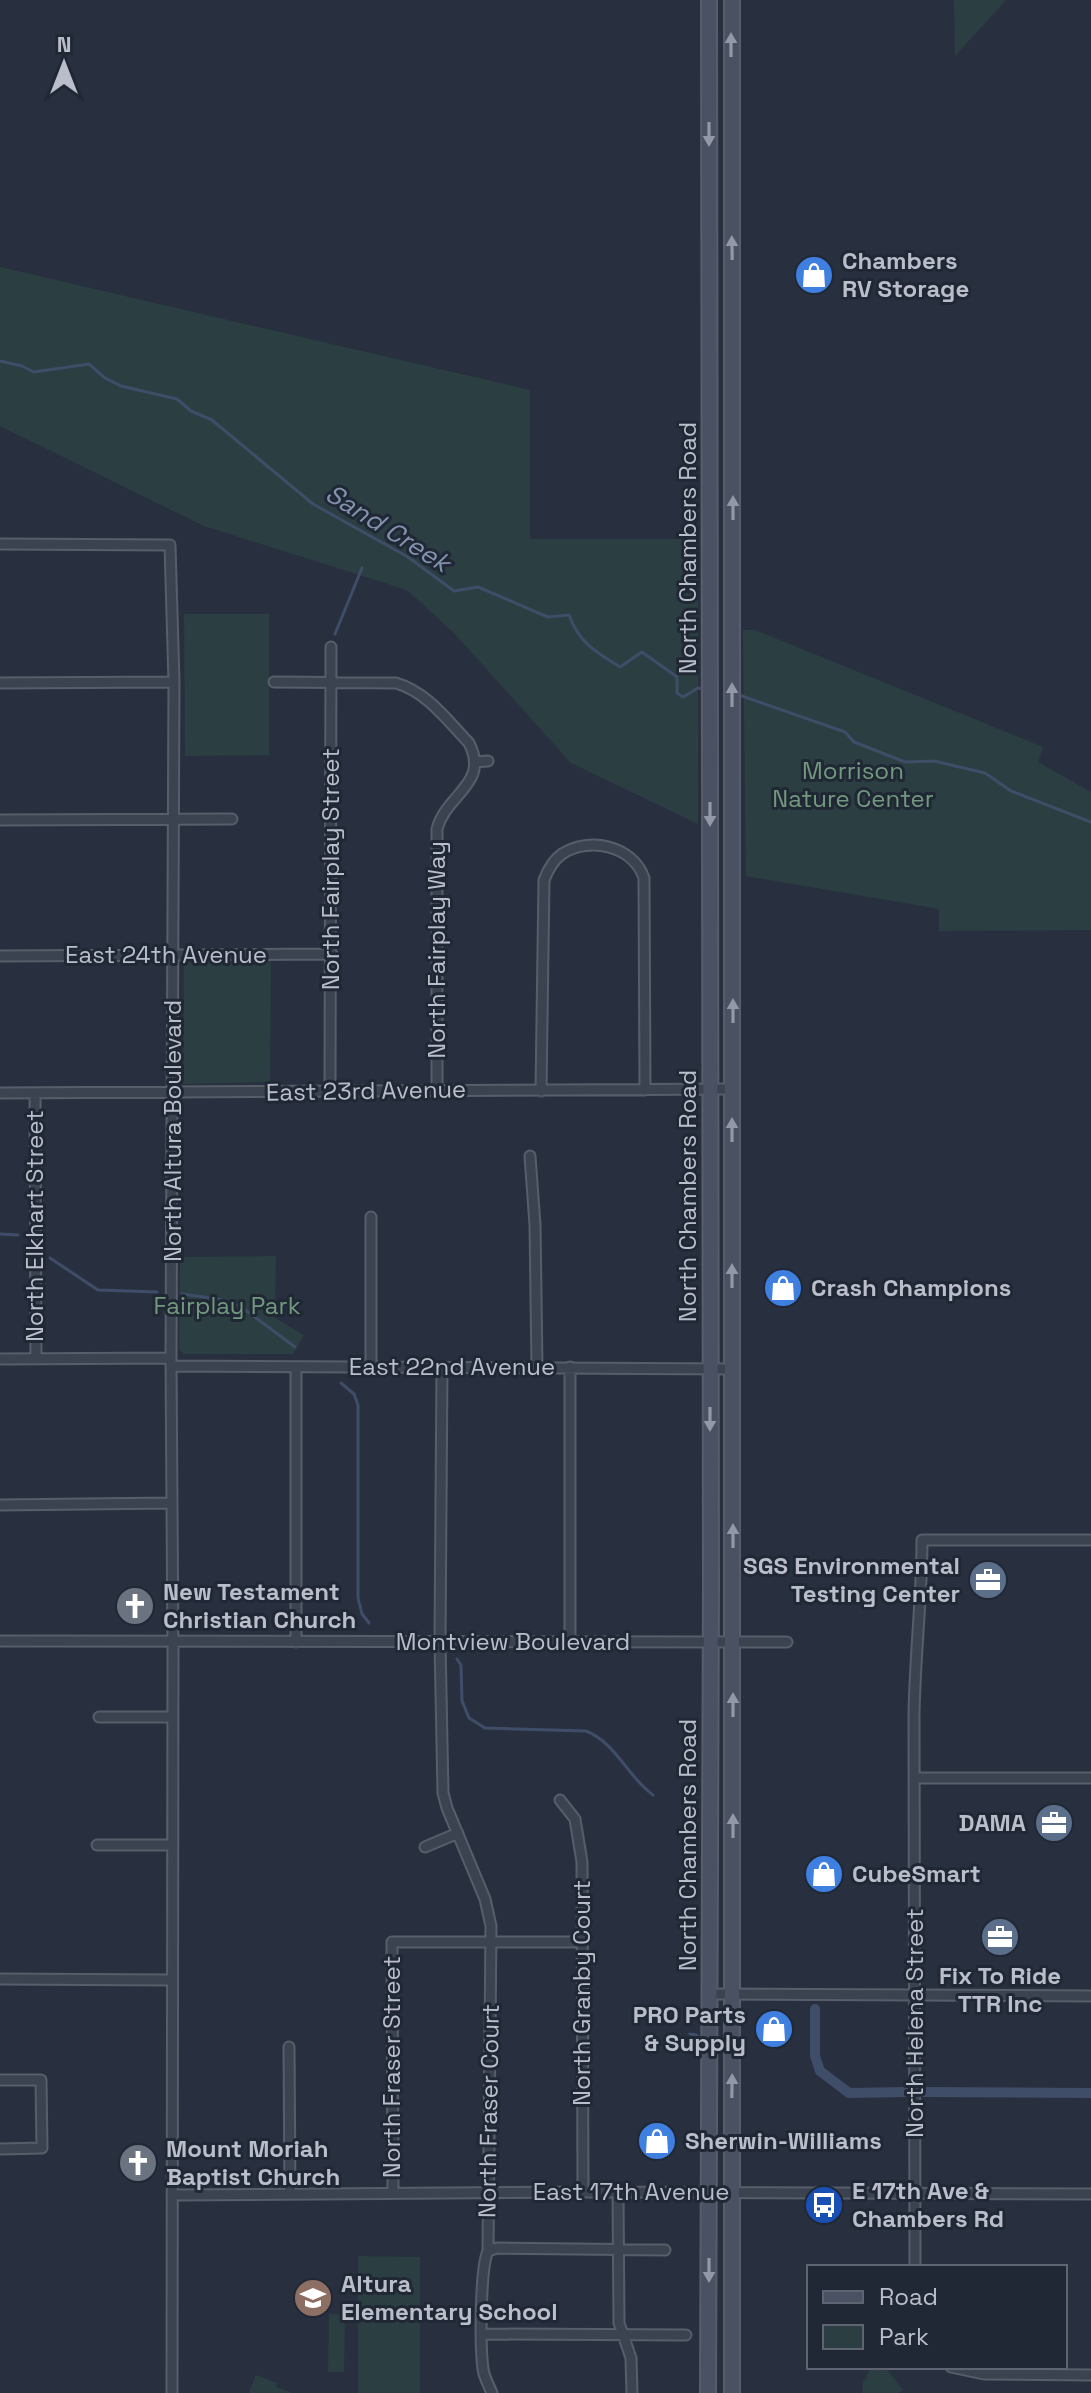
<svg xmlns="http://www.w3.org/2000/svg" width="1091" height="2393" font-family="'Space Grotesk',sans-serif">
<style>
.green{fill:#2b3e42}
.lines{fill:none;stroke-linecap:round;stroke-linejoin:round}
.stream{stroke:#3f4d68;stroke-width:3}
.canal{stroke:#3f4d68;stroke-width:10}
.minor-casing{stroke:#575e6a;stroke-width:13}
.secondary-casing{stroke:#575e6a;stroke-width:18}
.minor{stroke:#3c4350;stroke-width:9}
.secondary{stroke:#4a5163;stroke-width:14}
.oneway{fill:#9298a6}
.labels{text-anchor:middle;stroke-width:6;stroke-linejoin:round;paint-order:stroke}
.poi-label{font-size:24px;font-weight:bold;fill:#b9beca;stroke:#212835;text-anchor:start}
.street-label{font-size:24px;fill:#b9beca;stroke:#212835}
.park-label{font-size:24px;fill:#72997e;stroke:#212835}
.water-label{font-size:26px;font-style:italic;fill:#8392af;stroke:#212835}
</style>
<rect width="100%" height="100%" fill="#283040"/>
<path class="green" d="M 954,0 L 1006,0 L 955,56 Z
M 0,267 L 530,390 L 530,539 L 698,539 L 698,824 L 571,763 L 453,632 L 407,590 L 204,526 L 0,426 Z
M 184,614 L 269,614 L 269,755 L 185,756 Z
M 743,630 L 755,630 L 1043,747 L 1038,762 L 1091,792 L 1091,930 L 939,931 L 939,909 L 746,876 Z
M 184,960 L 271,960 L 270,1082 L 183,1084 Z
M 276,1256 L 275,1318 L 304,1335 L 293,1354 L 184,1354 L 179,1349 L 180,1257 Z
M 358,2256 L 420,2257 L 420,2393 L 358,2393 Z
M 329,2314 L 345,2315 L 344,2372 L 328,2372 Z
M 870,2367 L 885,2367 L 903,2390 L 898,2393 L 863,2393 L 863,2380 L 866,2380 Z
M 256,2375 L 277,2383 L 276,2387 L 292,2393 L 249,2393 Z"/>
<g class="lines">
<path class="stream" d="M 0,361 L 22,366 L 34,372 L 89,364 L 105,378 L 121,386 L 177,399 L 191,411 L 212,420 L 313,504 L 408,557 L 454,591 L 478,587 L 548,617 L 569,615 C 579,643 596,652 620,667 L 642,652 L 677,677 L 677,693 L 683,697 L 698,688 L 704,689
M 335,634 L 362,568
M 739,695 L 845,732 L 854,742 L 905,762 L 934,761 L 985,773 L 1011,791 L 1091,822
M 0,1234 L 18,1235
M 50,1258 L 98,1290 L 157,1292
M 182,1294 L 218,1299 L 240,1306 L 295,1347
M 341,1383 L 354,1394 L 358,1405 L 358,1598 L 362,1614 L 369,1623
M 457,1659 L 461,1665 L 462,1701 L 469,1718 L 485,1728 L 586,1731 C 615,1742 628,1777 653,1795
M 690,2034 L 697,2035"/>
<path class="canal" d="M 815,2009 L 815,2056 L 820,2071 L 849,2093 L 907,2092
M 923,2092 L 1091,2093"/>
<defs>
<path id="minor" d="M 0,544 L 170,545 L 174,682 L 171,1358 L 173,1652 L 172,2393
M 274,682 L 396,683 C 427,692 447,720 469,743 C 490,784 446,794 437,829 L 437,1090
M 0,683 L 174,682
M 475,762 L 488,761
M 0,820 L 232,819
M 0,956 L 332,954
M 330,1091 L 331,647
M 541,1091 L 544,880 C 548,870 553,860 562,854 C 590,836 633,846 644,878 L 645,1090
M 0,1093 L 733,1089
M 35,1093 L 36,1359
M 530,1156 L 535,1225 L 537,1367
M 371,1217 L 371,1366
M 0,1359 L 171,1358
M 172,1366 L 732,1369
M 296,1367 L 296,1642
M 442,1367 L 440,1642 L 443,1793 L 447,1808 L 485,1899 L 491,1926 L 488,2251 C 480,2268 480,2347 483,2369 C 484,2377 489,2386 492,2393
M 0,1505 L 171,1503
M 0,1641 L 787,1642
M 570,1642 L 570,1367
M 99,1717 L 171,1717
M 915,1778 L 1091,1778
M 560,1800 L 575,1819 L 582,1862 L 583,2192
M 97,1845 L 171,1845
M 425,1847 L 458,1833
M 0,1979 L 171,1980
M 711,1994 L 1091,1996
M 289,2047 L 290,2193
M 0,2080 L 41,2080 L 42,2148 L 0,2149
M 393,2192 L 392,1942 L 583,1942
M 618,2192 L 619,2323 L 631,2358 L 632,2393
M 172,2195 L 583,2192 L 1091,2194
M 488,2251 L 497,2248 L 665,2250
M 915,2267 L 914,1714 C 915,1655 922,1598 922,1540 L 1091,1540
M 483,2334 L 686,2335
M 951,2367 L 984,2374 L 1091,2375"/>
<path id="secondary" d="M 732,0 L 732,2393
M 708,2393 L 711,1587 L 709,0"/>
</defs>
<use href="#minor" class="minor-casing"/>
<use href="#secondary" class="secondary-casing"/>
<use href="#minor" class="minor"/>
<use href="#secondary" class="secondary"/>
</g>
<defs><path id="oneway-solid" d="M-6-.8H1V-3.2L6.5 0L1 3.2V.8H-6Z" transform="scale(2)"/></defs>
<g class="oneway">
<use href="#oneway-solid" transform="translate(731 45) rotate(-90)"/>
<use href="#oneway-solid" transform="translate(709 134) rotate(90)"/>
<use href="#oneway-solid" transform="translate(732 248) rotate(-91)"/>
<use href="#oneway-solid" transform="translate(733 508) rotate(-90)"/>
<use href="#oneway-solid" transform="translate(732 695) rotate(-90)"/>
<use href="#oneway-solid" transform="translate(710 814) rotate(90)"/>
<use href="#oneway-solid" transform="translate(733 1011) rotate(-90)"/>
<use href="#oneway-solid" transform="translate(732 1130) rotate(-90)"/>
<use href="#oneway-solid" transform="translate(732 1276) rotate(-90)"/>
<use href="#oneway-solid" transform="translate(710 1419) rotate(90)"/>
<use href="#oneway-solid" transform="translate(733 1536) rotate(-90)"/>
<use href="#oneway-solid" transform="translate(733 1705) rotate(-90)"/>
<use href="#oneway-solid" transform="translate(733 1826) rotate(-90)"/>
<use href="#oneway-solid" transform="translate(732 2086) rotate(-89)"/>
<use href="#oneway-solid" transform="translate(709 2270) rotate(90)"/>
</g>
<defs>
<symbol id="shop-disc" viewBox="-11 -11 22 22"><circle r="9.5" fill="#3f7fe0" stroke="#212835"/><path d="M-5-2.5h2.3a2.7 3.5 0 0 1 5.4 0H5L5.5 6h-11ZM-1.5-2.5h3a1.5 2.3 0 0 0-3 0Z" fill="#fff"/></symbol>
<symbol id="office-disc" viewBox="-11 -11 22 22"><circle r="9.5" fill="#5c6f8a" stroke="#212835"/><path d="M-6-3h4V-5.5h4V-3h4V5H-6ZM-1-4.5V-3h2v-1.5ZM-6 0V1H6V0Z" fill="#fff"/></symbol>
<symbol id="church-disc" viewBox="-11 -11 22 22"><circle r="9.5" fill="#6b7280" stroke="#212835"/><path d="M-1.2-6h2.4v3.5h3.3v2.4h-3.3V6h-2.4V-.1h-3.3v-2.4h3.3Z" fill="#fff"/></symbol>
<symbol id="bus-disc" viewBox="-11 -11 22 22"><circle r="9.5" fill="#1a4fb4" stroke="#212835"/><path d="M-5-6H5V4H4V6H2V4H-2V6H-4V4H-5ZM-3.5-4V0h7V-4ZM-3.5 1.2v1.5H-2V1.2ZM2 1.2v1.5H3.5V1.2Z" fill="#fff"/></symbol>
<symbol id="school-disc" viewBox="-11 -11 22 22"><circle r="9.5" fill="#8d6e63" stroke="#212835"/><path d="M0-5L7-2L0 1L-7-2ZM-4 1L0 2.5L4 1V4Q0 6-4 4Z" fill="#fff"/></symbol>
</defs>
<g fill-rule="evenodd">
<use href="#shop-disc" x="792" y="253" width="44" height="44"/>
<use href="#shop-disc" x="761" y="1266" width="44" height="44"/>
<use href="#office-disc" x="966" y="1558" width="44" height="44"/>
<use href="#church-disc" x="113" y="1584" width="44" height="44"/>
<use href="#office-disc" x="1032" y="1801" width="44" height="44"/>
<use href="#shop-disc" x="802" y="1852" width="44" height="44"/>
<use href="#office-disc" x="978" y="1915" width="44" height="44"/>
<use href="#shop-disc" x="752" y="2007" width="44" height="44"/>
<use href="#shop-disc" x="635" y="2119" width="44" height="44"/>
<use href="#church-disc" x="116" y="2141" width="44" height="44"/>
<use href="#bus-disc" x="802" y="2183" width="44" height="44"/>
<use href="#school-disc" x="291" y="2276" width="44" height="44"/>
</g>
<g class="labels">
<g class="poi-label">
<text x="842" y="269">Chambers<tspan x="842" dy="28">RV Storage</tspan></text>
<text x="811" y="1296">Crash Champions</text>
<text x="960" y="1574" text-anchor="end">SGS Environmental<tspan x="960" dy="28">Testing Center</tspan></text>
<text x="163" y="1600">New Testament<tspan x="163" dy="28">Christian Church</tspan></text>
<text x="1026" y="1831" text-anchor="end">DAMA</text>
<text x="852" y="1882">CubeSmart</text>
<text x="1000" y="1984" text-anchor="middle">Fix To Ride<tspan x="1000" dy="28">TTR Inc</tspan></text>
<text x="746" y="2023" text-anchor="end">PRO Parts<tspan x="746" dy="28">&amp; Supply</tspan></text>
<text x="685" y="2149">Sherwin-Williams</text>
<text x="166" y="2157">Mount Moriah<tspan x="166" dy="28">Baptist Church</tspan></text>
<text x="852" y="2199">E 17th Ave &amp;<tspan x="852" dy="28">Chambers Rd</tspan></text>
<text x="341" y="2292">Altura<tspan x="341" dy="28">Elementary School</tspan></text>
</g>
<g class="street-label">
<text transform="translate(688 548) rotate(-90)" y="8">North Chambers Road</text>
<text transform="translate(331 869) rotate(-90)" y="8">North Fairplay Street</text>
<text transform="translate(437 950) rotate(-90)" y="8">North Fairplay Way</text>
<text x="166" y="963">East 24th Avenue</text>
<text transform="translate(366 1091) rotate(-1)" y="8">East 23rd Avenue</text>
<text transform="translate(173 1131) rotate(-90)" y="8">North Altura Boulevard</text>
<text transform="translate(688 1196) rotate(-90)" y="8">North Chambers Road</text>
<text transform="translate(35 1226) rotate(-90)" y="8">North Elkhart Street</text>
<text x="452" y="1375">East 22nd Avenue</text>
<text x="513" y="1650">Montview Boulevard</text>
<text transform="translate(688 1845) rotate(-90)" y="8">North Chambers Road</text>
<text transform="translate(582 1993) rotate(-90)" y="8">North Granby Court</text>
<text transform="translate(915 2023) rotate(-90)" y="8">North Helena Street</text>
<text transform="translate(392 2067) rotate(-90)" y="8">North Fraser Street</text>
<text transform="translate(489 2111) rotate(-89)" y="8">North Fraser Court</text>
<text x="631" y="2200">East 17th Avenue</text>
</g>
<g class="park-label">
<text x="853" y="779">Morrison<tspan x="853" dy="28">Nature Center</tspan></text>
<text x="227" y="1314">Fairplay Park</text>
</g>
<g class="water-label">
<text transform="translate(388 528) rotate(32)" y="9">Sand Creek</text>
</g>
</g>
<rect x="807" y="2265" width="260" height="104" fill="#212835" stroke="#5e6471" stroke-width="2"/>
<rect x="823" y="2291" width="40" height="12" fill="#4a5163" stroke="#5e6471" stroke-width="2"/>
<text x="879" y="2305" font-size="24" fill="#b9beca">Road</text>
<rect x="823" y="2325" width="40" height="24" fill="#2b3e42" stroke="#5e6471" stroke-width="2"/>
<text x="879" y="2345" font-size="24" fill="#b9beca">Park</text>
<g transform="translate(64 64)" stroke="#212835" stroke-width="6" paint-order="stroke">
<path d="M0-6L14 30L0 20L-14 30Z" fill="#b9beca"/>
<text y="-12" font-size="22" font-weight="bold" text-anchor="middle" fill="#b9beca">N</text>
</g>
</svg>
